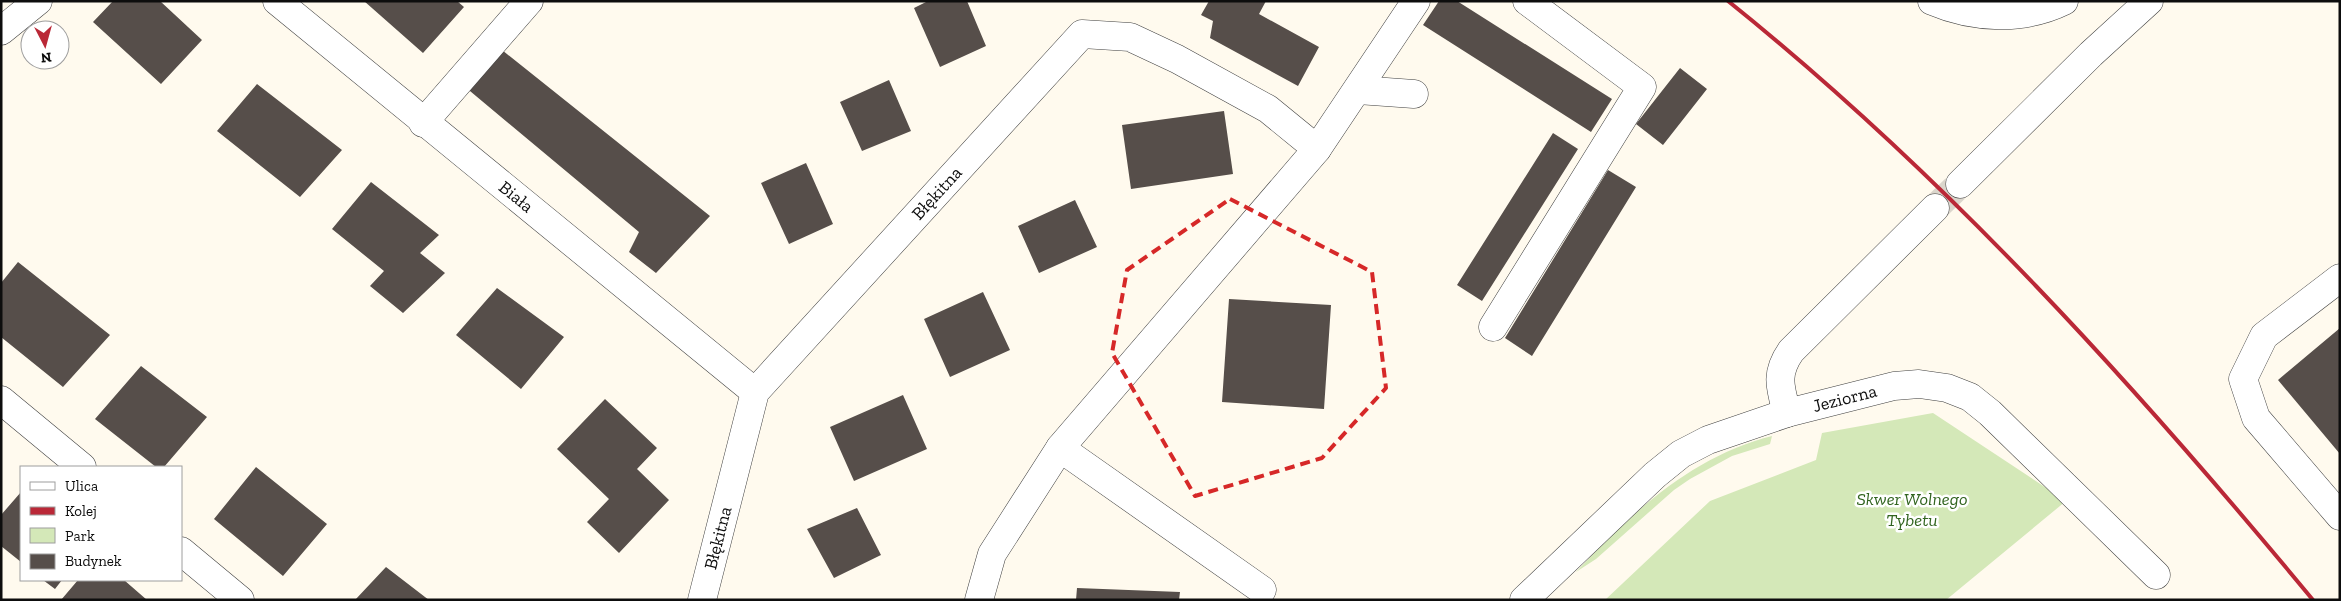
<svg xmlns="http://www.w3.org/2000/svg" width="2341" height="601" font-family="'Zilla Slab',serif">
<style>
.green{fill:#d4e8b8}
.building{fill:#564e4a}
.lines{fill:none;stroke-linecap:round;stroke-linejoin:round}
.minor-tunnel{stroke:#dbd6cc;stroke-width:28;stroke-dasharray:28 14;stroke-linecap:butt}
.minor-casing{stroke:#404040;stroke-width:29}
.minor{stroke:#fff;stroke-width:28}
.rail{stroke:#ba2837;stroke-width:4}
.marked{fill:none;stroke:#d62828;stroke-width:4;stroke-dasharray:10 6;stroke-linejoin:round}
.labels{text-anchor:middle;stroke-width:5;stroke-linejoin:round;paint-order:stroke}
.street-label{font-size:18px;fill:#0d0d0d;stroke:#fff}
.park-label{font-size:18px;font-style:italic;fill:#31641f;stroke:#fff}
</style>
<rect width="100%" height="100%" fill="#fffaee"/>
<path class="green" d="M 1933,413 L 2066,501 L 1946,600 L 1605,600 L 1710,501 L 1816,460 L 1822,433 Z
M 1772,436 L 1770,444 L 1732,456 L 1690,479 L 1674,490 L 1596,559 L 1576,572 C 1631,513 1692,456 1772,436 Z"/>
<path class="building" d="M 113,1 L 160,1 L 202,40 L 161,84 L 93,22 Z
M 364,1 L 457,1 L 464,7 L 423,53 Z
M 928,1 L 967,1 L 986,46 L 940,67 L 914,8 Z
M 1209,1 L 1266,1 L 1259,14 L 1319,47 L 1298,86 L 1210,38 L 1213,21 L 1201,15 Z
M 1439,1 L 1457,1 L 1612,99 L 1591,132 L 1423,25 Z
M 502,50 L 710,216 L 656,273 L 629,252 L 639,232 L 464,86 Z
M 1680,68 L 1707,89 L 1663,145 L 1636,124 Z
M 889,80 L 911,131 L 862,151 L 840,102 Z
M 257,84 L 342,150 L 300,197 L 217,131 Z
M 1224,111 L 1233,174 L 1131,189 L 1122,125 Z
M 1553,133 L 1578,149 L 1482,301 L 1457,285 Z
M 806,163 L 833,224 L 789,244 L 761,183 Z
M 1608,170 L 1636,187 L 1532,356 L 1505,338 Z
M 371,182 L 439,235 L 420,253 L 445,273 L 403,313 L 370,286 L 384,271 L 332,229 Z
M 1075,200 L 1097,247 L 1039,273 L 1018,226 Z
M 18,262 L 110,335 L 63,387 L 1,337 L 1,283 Z
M 497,288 L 564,337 L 521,389 L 456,335 Z
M 983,292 L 1010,350 L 950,377 L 924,319 Z
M 1229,299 L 1331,305 L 1324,409 L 1222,402 Z
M 2340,328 L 2340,454 L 2278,380 Z
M 141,366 L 207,417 L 164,467 L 156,467 L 95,419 Z
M 903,395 L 927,449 L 854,481 L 830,427 Z
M 605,399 L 657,448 L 637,469 L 669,500 L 619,553 L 587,522 L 609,499 L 557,449 Z
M 256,467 L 327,524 L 283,576 L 214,519 Z
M 21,492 L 21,562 L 1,546 L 1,515 Z
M 857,508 L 881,555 L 834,578 L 807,529 Z
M 386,567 L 425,597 L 429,600 L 355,600 Z
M 43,580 L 62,580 L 55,589 Z
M 78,580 L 124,580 L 147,600 L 61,600 Z
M 1077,588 L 1180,592 L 1179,600 L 1076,600 Z"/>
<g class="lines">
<path class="minor-tunnel" d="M 1935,208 L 1960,184"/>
<defs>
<g id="minor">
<path id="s1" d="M 277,1 L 755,392"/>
<path d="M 1932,1 C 1974,19 2023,21 2064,1"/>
<path d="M 1,31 L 38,1"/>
<path d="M 1358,90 L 1414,94"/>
<path d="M 423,123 L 529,1"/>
<path d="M 1960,184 L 2091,54 L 2149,1"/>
<path d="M 2340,278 L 2264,336 L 2243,379 L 2256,418 L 2340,516"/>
<path d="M 1493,327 L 1642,87 L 1527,1"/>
<path d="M 1,400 L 82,467"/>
<path d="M 1787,413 C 1780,387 1775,374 1791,351 L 1935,208"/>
<path d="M 1060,448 L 1262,590"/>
<path d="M 181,551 L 240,600"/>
<path id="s2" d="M 702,600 L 755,392 L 1082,34 L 1130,37 L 1177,59 L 1268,109 L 1317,149"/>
<path d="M 979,600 L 992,554 L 1060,448 L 1317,149 L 1416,1"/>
<path id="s3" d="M 1524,600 L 1655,475 L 1681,454 L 1708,440 L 1787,413 L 1894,386 L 1919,384 L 1947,388 L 1970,397 L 1990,413 L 2156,575"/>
</g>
</defs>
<use href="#minor" class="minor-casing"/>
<use href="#minor" class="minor"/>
<path class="rail" d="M 1728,1 C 1946,176 2135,385 2313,600"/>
</g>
<path class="marked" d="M 1230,199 L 1372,272 L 1386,388 L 1322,458 L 1195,496 L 1112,353 L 1127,270 Z"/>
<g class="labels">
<g class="street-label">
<text dy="6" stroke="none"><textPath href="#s2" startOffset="484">Błękitna</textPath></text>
<text dy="6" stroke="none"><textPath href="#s1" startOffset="309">Biała</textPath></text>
<text dy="6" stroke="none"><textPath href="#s3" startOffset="388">Jeziorna</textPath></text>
<text dy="6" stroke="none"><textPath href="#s2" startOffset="64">Błękitna</textPath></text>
</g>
<g class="park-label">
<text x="1912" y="505">Skwer Wolnego<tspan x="1912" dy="21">Tybetu</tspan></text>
</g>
</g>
<rect width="2341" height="601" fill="none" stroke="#0d0d0d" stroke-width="5"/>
<rect x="20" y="466" width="162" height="115" fill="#ffffff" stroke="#9e9e9e"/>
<rect x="30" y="482" width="25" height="8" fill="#ffffff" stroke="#9e9e9e"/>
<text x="65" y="491" font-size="15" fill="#0d0d0d">Ulica</text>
<rect x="30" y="507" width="25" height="8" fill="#ba2837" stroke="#9e9e9e"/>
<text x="65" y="516" font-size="15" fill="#0d0d0d">Kolej</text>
<rect x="30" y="528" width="25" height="15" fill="#d4e8b8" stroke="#9e9e9e"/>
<text x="65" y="541" font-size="15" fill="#0d0d0d">Park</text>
<rect x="30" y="554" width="25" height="15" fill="#564e4a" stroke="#9e9e9e"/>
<text x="65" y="566" font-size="15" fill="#0d0d0d">Budynek</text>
<g transform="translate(45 45) rotate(174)"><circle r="24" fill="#ffffff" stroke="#9e9e9e"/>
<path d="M0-4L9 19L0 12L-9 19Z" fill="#ba2837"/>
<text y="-8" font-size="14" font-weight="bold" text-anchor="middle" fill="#0d0d0d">N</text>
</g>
</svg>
